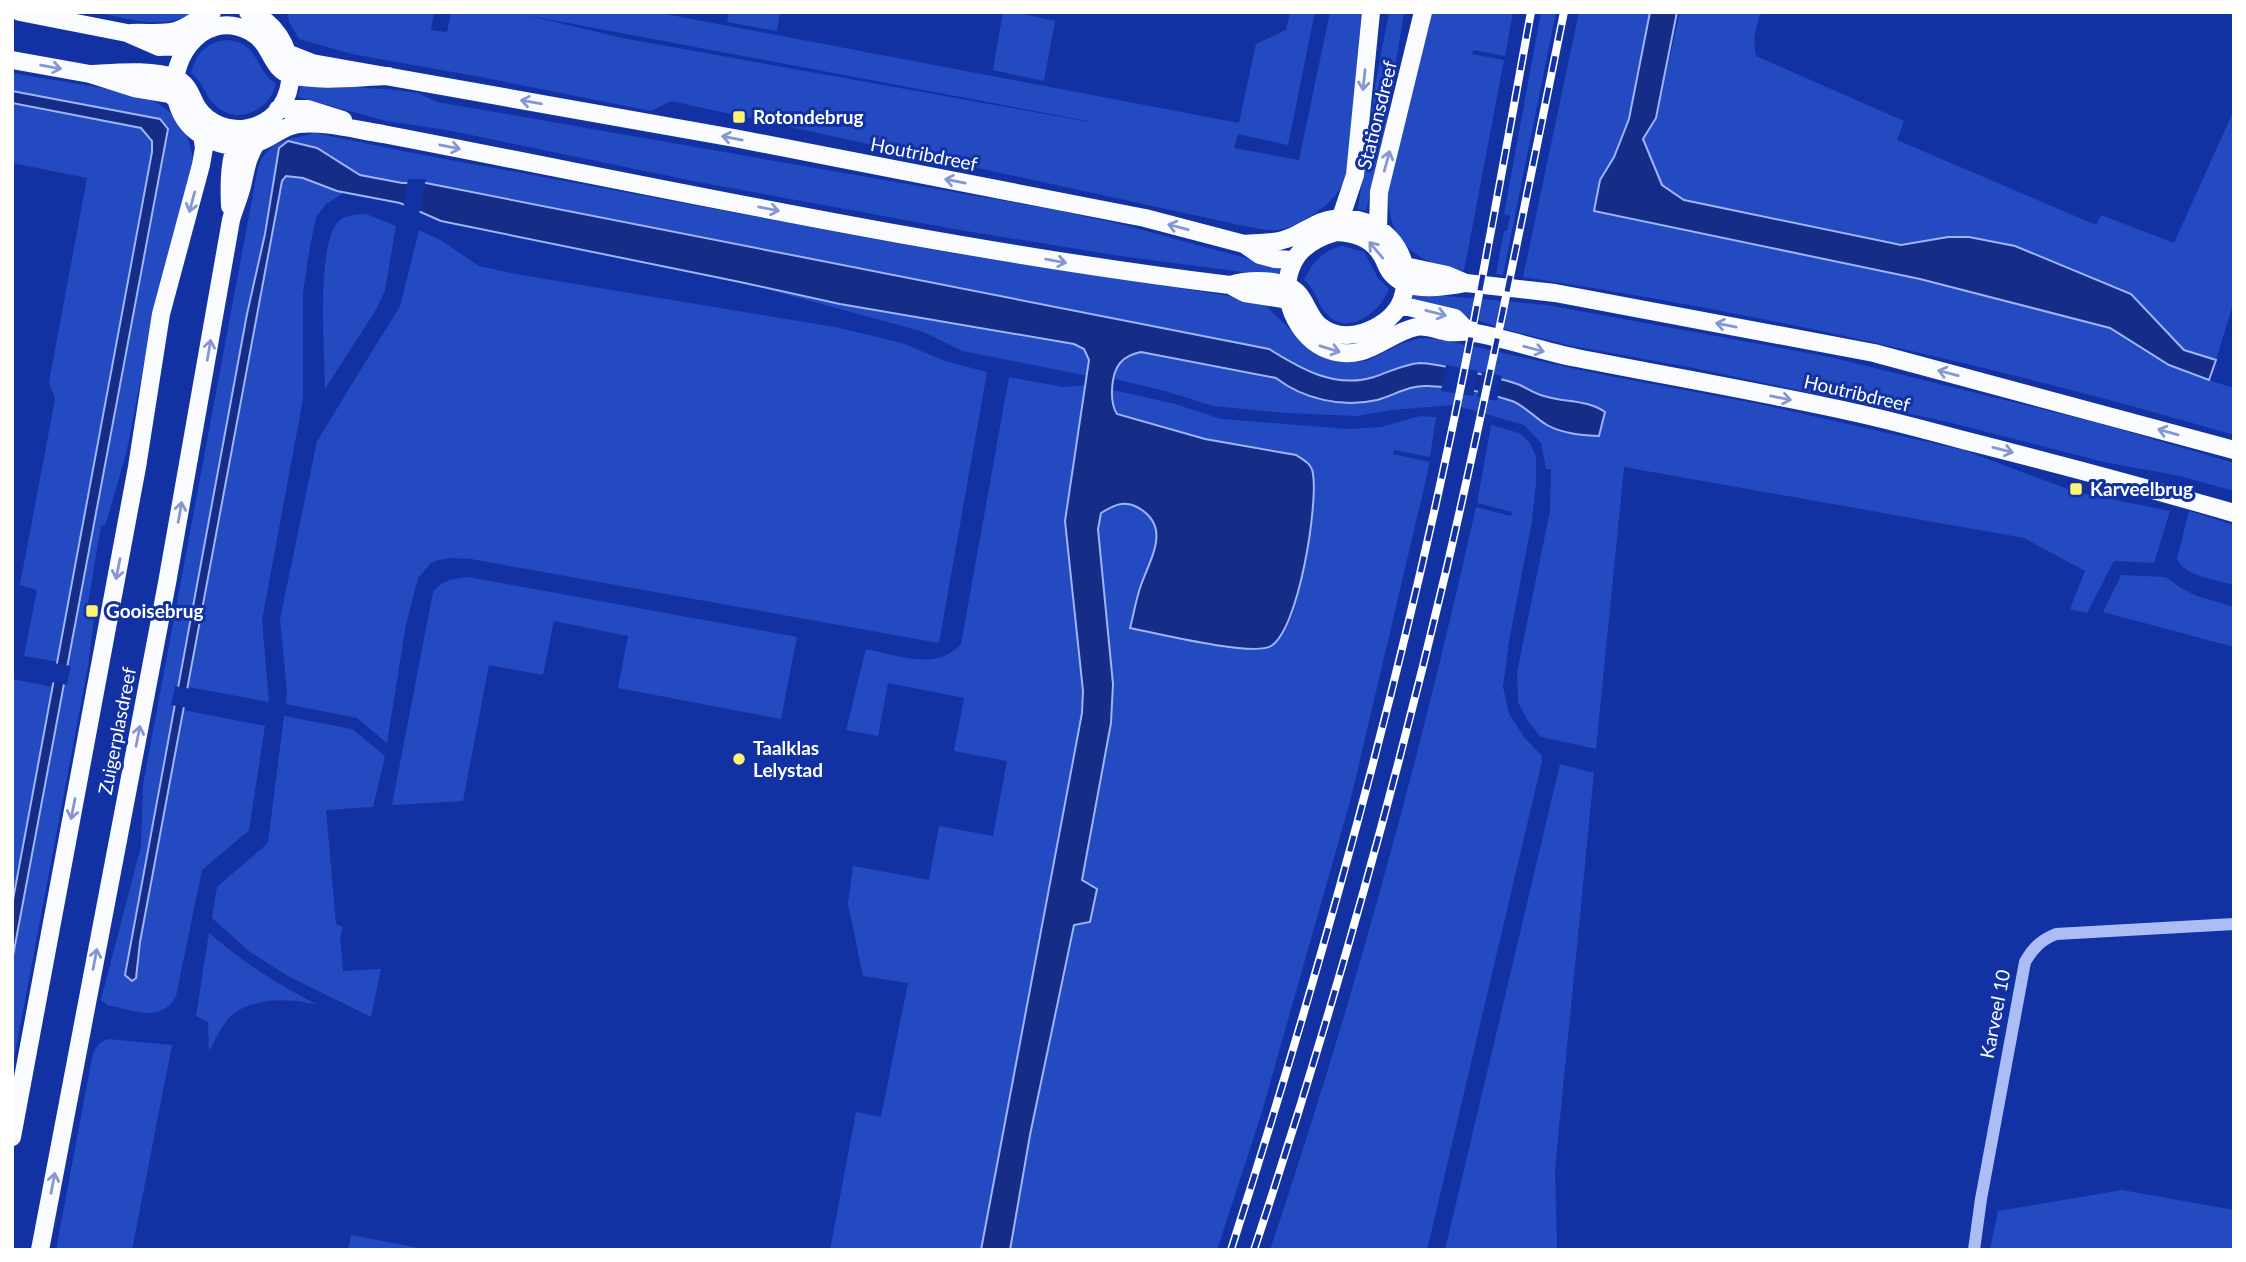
<svg xmlns="http://www.w3.org/2000/svg" width="2246" height="1262" font-family="Lato,sans-serif">
<style>
.green{fill:#244ac1;fill-rule:evenodd}
.water{fill:#152d86;stroke:#9eb5f8;stroke-width:2}
.pier{fill:#1232a3}
.lines{fill:none;stroke-linecap:round;stroke-linejoin:round}
.minor{stroke:#acbdf5;stroke-width:12}
.major{stroke:#fafbff;stroke-width:18}
.rail-casing{stroke:#fff;stroke-width:8}
.rail{stroke:#1232a3;stroke-width:5;stroke-dasharray:16;stroke-linecap:butt}
.oneway{stroke:#8696d1}
.poi-dot{fill:#fff470;stroke:#1232a3;stroke-width:2.5}
.labels{text-anchor:middle;stroke-width:6;stroke-linejoin:round;paint-order:stroke}
.street-label{font-size:19px;fill:#fff;stroke:#1232a3}
.poi-label{font-size:19px;font-weight:bold;fill:#fff;stroke:#1232a3;text-anchor:start}
</style>
<rect width="100%" height="100%" fill="#1232a3"/>
<path class="green" d="M 94,12 L 196,12 C 162,31 131,19 94,12 Z
M 288,12 L 434,12 L 431,30 L 447,32 L 451,12 L 655,12 L 1239,123 L 1256,44 L 1286,30 L 1290,12 L 1315,12 L 1288,145 L 1238,134 L 1234,148 L 1299,160 L 1330,12 L 1361,12 L 1351,152 C 1348,164 1346,178 1340,189 C 1330,206 1297,228 1277,230 C 1266,231 1255,228 1244,226 L 671,101 L 651,111 L 486,78 L 352,54 L 299,39 L 289,22 ZM 526,15 L 1088,121 L 1089,122 L 622,38 Z
M 729,12 L 780,12 L 777,31 L 727,22 Z
M 1003,12 L 1014,12 L 1055,21 L 1044,81 L 993,70 Z
M 1389,12 L 1404,12 L 1383,144 L 1366,211 L 1358,209 L 1376,81 Z
M 1429,12 L 1513,12 L 1505,56 L 1473,50 L 1472,54 L 1504,60 L 1464,271 C 1416,264 1387,241 1388,190 Z
M 1541,12 L 1556,12 L 1503,275 L 1496,274 L 1504,231 L 1507,231 L 1510,216 L 1504,214 Z
M 1579,12 L 1650,12 L 1629,119 L 1614,157 L 1600,180 L 1808,254 L 1920,279 L 2110,328 L 2169,365 L 2189,374 L 2234,388 L 2234,435 C 2000,367 1764,313 1523,277 Z
M 1680,12 L 1761,12 C 1756,27 1752,41 1756,56 L 1904,121 L 1897,140 L 2096,225 L 2101,215 L 2174,243 L 2234,110 L 2234,301 L 2216,360 L 2184,350 L 2131,294 L 1948,237 L 1901,245 L 1684,200 L 1662,185 L 1643,139 L 1656,118 Z
M 226,40 C 260,42 253,68 276,84 C 269,111 237,126 215,105 C 204,95 204,83 191,73 C 196,54 205,43 226,40 Z
M 12,73 L 139,94 C 173,108 191,128 193,165 L 151,327 L 126,454 L 105,526 L 101,525 L 87,610 L 95,612 L 88,666 L 12,1069 L 12,961 L 168,130 L 159,119 L 12,91 Z
M 301,83 L 395,90 L 418,93 L 437,102 L 1051,209 L 1124,225 L 1282,268 L 1281,277 L 1120,256 L 954,229 L 698,182 L 447,130 L 386,121 L 298,97 Z
M 12,103 L 133,125 C 146,131 152,137 152,152 L 58,662 L 24,656 L 37,590 L 20,585 L 55,399 L 49,382 L 87,178 L 12,163 Z
M 315,133 L 408,152 L 945,252 L 1249,299 L 1267,307 L 1295,334 L 1346,362 L 1367,361 L 1401,344 L 1420,338 L 1438,339 L 1604,375 L 1759,404 L 1963,450 L 2076,492 L 2170,511 L 2154,563 L 2114,561 L 2087,613 L 2070,609 L 2085,571 L 2024,538 L 1624,467 L 1596,749 L 1541,737 L 1528,721 L 1518,702 L 1517,672 L 1550,511 L 1551,469 L 1546,469 L 1541,443 L 1524,425 L 1454,405 L 1391,410 L 1357,416 L 1286,413 L 1213,406 L 1165,391 L 1115,379 C 1117,363 1125,357 1140,352 L 1276,378 L 1287,387 L 1376,400 L 1405,388 L 1425,386 L 1457,389 L 1515,402 L 1548,425 L 1573,434 L 1600,409 C 1579,399 1555,401 1533,392 L 1395,369 L 1371,378 L 1346,381 L 1321,377 L 1298,367 L 1269,349 L 426,183 L 402,183 L 360,175 L 317,148 L 279,148 L 275,169 L 282,180 L 286,176 L 303,178 L 345,192 L 326,204 L 316,217 L 309,252 L 303,293 L 303,399 L 262,620 L 269,702 L 188,687 L 183,710 L 265,726 L 249,830 L 202,870 L 176,996 C 161,1024 133,1010 107,1005 L 101,1000 L 141,846 L 143,785 L 258,167 C 270,138 288,141 315,133 Z
M 366,214 L 396,226 L 385,290 L 377,308 L 325,389 C 325,356 315,240 340,220 C 347,214 358,215 366,214 Z
M 419,230 L 442,241 L 479,266 L 521,275 L 835,327 L 902,343 L 945,361 L 987,372 L 939,643 L 471,559 L 451,558 L 438,560 L 430,564 L 418,578 L 406,624 L 387,743 L 357,718 L 286,704 L 287,692 L 280,619 L 317,441 L 400,306 Z
M 1342,246 L 1364,252 L 1378,278 L 1389,289 C 1380,312 1347,339 1325,312 C 1316,301 1316,290 1304,280 C 1312,262 1323,251 1342,246 Z
M 740,282 L 840,304 L 1074,344 C 1089,352 1089,360 1088,376 L 963,351 L 921,331 Z
M 1413,293 L 1547,305 L 1830,357 L 2098,423 L 2234,463 L 2234,491 L 2180,476 L 2104,462 L 1948,422 L 1694,368 L 1572,346 L 1508,330 L 1412,299 Z
M 1009,377 L 1063,387 L 1087,385 L 1065,521 L 1083,691 L 1082,713 L 981,1250 L 830,1250 L 856,1112 L 881,1117 L 908,983 L 863,976 L 848,904 L 853,866 L 929,880 L 939,826 L 993,836 L 1007,761 L 954,751 L 964,698 L 888,683 L 878,736 L 846,730 L 866,649 C 898,655 936,672 961,644 Z
M 1113,390 L 1175,404 L 1221,419 L 1349,429 L 1381,427 L 1420,416 L 1436,417 L 1430,457 L 1394,450 L 1393,454 L 1430,462 L 1427,475 L 1351,798 L 1261,1115 L 1217,1250 L 1010,1250 L 1030,1135 L 1074,924 L 1090,922 L 1082,881 L 1111,723 L 1113,684 L 1098,529 L 1101,512 C 1114,505 1124,500 1137,507 C 1172,526 1151,557 1141,585 C 1137,599 1134,613 1130,628 C 1156,633 1252,657 1272,646 C 1305,628 1312,507 1313,472 L 1267,449 L 1205,439 L 1117,414 L 1113,408 Z
M 1491,425 L 1519,433 L 1530,443 L 1536,456 L 1536,483 L 1532,521 L 1509,641 L 1503,687 L 1509,714 L 1525,738 L 1541,755 L 1542,761 L 1427,1250 L 1270,1250 C 1352,1006 1420,758 1476,507 L 1511,516 L 1512,512 L 1477,503 Z
M 2189,511 L 2234,525 L 2234,585 C 2217,580 2184,576 2177,559 Z
M 2121,575 L 2166,577 L 2179,587 L 2197,596 L 2234,607 L 2234,647 L 2103,612 Z
M 468,577 L 797,637 L 781,719 L 618,688 L 628,636 L 554,621 L 543,675 L 489,665 L 463,801 L 392,805 L 433,592 C 443,580 452,579 468,577 Z
M 12,679 L 53,687 L 12,905 Z
M 284,716 L 352,729 L 385,756 L 373,807 L 326,810 L 336,924 L 343,927 L 340,937 L 343,971 L 381,969 L 371,1017 L 288,976 L 250,952 L 212,918 L 217,887 L 268,843 Z
M 1560,764 L 1594,773 L 1555,1169 L 1557,1250 L 1445,1250 Z
M 209,933 C 244,963 277,984 318,1005 C 291,998 251,996 229,1018 C 221,1027 215,1040 209,1051 L 208,1022 L 196,1016 Z
M 108,1039 L 172,1045 L 132,1250 L 56,1250 L 92,1058 C 95,1047 98,1043 108,1039 Z
M 2122,1190 L 2234,1210 L 2234,1250 L 1990,1250 L 1998,1211 Z
M 351,1235 L 429,1250 L 348,1250 Z"/>
<path class="water" d="M 1650,12 L 1677,12 L 1656,118 L 1643,139 L 1662,185 L 1684,200 L 1901,245 L 1948,237 L 1969,237 L 2015,246 L 2131,294 L 2184,350 L 2216,360 L 2209,380 L 2169,365 L 2110,328 L 1920,279 L 1594,211 L 1600,180 L 1614,157 L 1629,119 Z
M 12,91 L 160,119 L 168,129 L 12,961 L 12,905 L 152,152 L 152,141 L 141,128 L 12,103 Z
M 288,141 L 317,148 L 360,175 L 402,183 L 426,183 L 1269,349 C 1301,369 1335,389 1374,377 C 1389,372 1404,364 1420,363 C 1436,363 1504,379 1520,385 C 1528,389 1535,394 1544,396 C 1565,403 1586,399 1605,412 L 1599,436 C 1582,435 1563,434 1547,425 C 1535,418 1525,406 1512,401 C 1486,392 1455,387 1428,386 C 1409,385 1395,395 1377,400 C 1342,408 1303,399 1276,378 L 1141,352 C 1133,354 1126,356 1120,363 C 1111,374 1109,402 1117,414 L 1205,439 L 1296,455 C 1304,460 1312,464 1313,474 C 1318,505 1299,629 1271,646 C 1253,657 1155,633 1130,628 C 1134,613 1136,599 1141,585 C 1151,557 1172,526 1137,507 C 1124,500 1114,505 1101,513 L 1098,529 L 1113,684 L 1111,723 L 1082,880 L 1097,889 L 1090,922 L 1074,925 L 1030,1135 L 1010,1250 L 981,1250 L 1082,713 L 1083,691 L 1065,521 L 1089,360 L 1084,349 L 1074,344 L 840,304 L 740,282 L 441,221 L 400,203 L 337,191 L 303,178 L 286,176 L 282,181 L 140,942 L 136,978 L 132,981 L 125,975 L 247,314 L 265,234 L 279,148 Z"/>
<path class="pier" d="M 408,179 L 426,179 L 419,215 L 403,209 Z
M 1446,365 L 1478,371 L 1473,396 L 1441,391 Z
M 1482,372 L 1502,376 L 1497,401 L 1477,397 Z
M 54,663 L 71,666 L 67,685 L 51,682 Z
M 175,686 L 191,689 L 188,708 L 171,705 Z"/>
<g class="lines">
<path class="minor" d="M 1974,1250 L 1981,1199 L 2025,962 C 2033,948 2041,940 2056,934 L 2234,924"/>
<path class="major" d="M 20,12 L 127,33 L 159,47 L 178,46 L 191,41
M 1371,12 L 1355,175 L 1336,232 C 1318,237 1301,246 1293,263 C 1277,294 1297,339 1329,350 C 1366,363 1385,334 1416,327 C 1427,325 1437,330 1448,332 C 1455,333 1463,331 1470,332 C 1506,338 1541,351 1577,358 C 1668,376 1761,392 1852,412 C 1889,420 1926,430 1963,440 C 2054,463 2144,487 2234,513
M 131,33 C 146,32 162,35 176,31 C 189,27 199,17 212,12
M 289,54 L 312,63 L 734,138 L 1145,218 L 1244,244 L 1260,255 L 1275,259 L 1294,260
M 12,60 L 90,74 L 134,88 L 170,94 L 176,99
M 90,74 C 113,73 153,69 175,78 C 188,83 191,96 197,107 C 208,124 229,132 248,128 C 307,116 302,30 248,12
M 388,76 C 356,77 322,82 291,75 C 269,69 273,43 249,31 C 201,7 162,65 179,108 C 191,139 229,153 259,142 C 273,137 283,126 298,124 C 325,121 356,130 383,134 C 664,188 945,250 1230,285 L 1245,293 L 1289,300
M 278,109 L 308,109 L 343,120
M 230,206 C 229,183 229,158 239,137
M 1378,228 L 1379,192 L 1423,12
M 1336,232 C 1355,233 1372,238 1382,256 C 1386,262 1387,270 1393,275 C 1410,293 1445,287 1466,283
M 1405,266 L 1447,275 L 1466,283 L 1555,293 L 1874,353 L 2234,450
M 1230,285 C 1246,280 1271,279 1287,286 C 1306,293 1306,315 1320,326 C 1344,346 1385,330 1399,306 C 1405,295 1406,282 1405,270 C 1403,254 1393,239 1380,230 C 1362,217 1335,214 1315,225 C 1305,229 1297,236 1286,239 C 1274,244 1258,242 1244,244
M 1400,305 L 1455,318 L 1468,331
M 12,1137 L 137,467 L 161,314 L 201,165 L 204,148 L 202,135
M 40,1250 L 167,583 L 231,220 C 234,209 239,198 242,186 C 246,169 247,157 257,142"/>
<defs>
<path id="rail" d="M 1231,1250 C 1317,981 1393,710 1451,434 C 1481,294 1505,153 1531,12
M 1254,1250 C 1328,1027 1392,800 1446,571 C 1489,386 1526,199 1564,12"/>
</defs>
<use href="#rail" class="rail-casing"/>
<use href="#rail" class="rail"/>
</g>
<defs><path id="oneway-shaft" d="M-6 0H5M1.5-3L5.5 0L1.5 3" fill="none" stroke-width="1.6" stroke-linecap="round" stroke-linejoin="round" transform="scale(1.75)"/></defs>
<g class="oneway">
<use href="#oneway-shaft" transform="translate(51 67) rotate(10)"/>
<use href="#oneway-shaft" transform="translate(1364 80) rotate(96)"/>
<use href="#oneway-shaft" transform="translate(531 102) rotate(-170)"/>
<use href="#oneway-shaft" transform="translate(732 138) rotate(-169)"/>
<use href="#oneway-shaft" transform="translate(450 147) rotate(11)"/>
<use href="#oneway-shaft" transform="translate(1387 161) rotate(-75)"/>
<use href="#oneway-shaft" transform="translate(955 181) rotate(-169)"/>
<use href="#oneway-shaft" transform="translate(192 202) rotate(105)"/>
<use href="#oneway-shaft" transform="translate(769 209) rotate(11)"/>
<use href="#oneway-shaft" transform="translate(1178 227) rotate(-165)"/>
<use href="#oneway-shaft" transform="translate(1376 250) rotate(-130)"/>
<use href="#oneway-shaft" transform="translate(1056 261) rotate(10)"/>
<use href="#oneway-shaft" transform="translate(1436 313) rotate(15)"/>
<use href="#oneway-shaft" transform="translate(1726 325) rotate(-169)"/>
<use href="#oneway-shaft" transform="translate(1330 349) rotate(17)"/>
<use href="#oneway-shaft" transform="translate(1534 349) rotate(15)"/>
<use href="#oneway-shaft" transform="translate(209 350) rotate(-80)"/>
<use href="#oneway-shaft" transform="translate(1948 373) rotate(-165)"/>
<use href="#oneway-shaft" transform="translate(1781 398) rotate(11)"/>
<use href="#oneway-shaft" transform="translate(2168 432) rotate(-164)"/>
<use href="#oneway-shaft" transform="translate(2003 450) rotate(14)"/>
<use href="#oneway-shaft" transform="translate(180 512) rotate(-80)"/>
<use href="#oneway-shaft" transform="translate(118 569) rotate(101)"/>
<use href="#oneway-shaft" transform="translate(138 736) rotate(-79)"/>
<use href="#oneway-shaft" transform="translate(73 809) rotate(101)"/>
<use href="#oneway-shaft" transform="translate(95 959) rotate(-79)"/>
<use href="#oneway-shaft" transform="translate(53 1183) rotate(-79)"/>
</g>
<g class="poi-dot">
<rect x="732" y="110" width="14" height="14" rx="3.5"/>
<rect x="2069" y="482" width="14" height="14" rx="3.5"/>
<rect x="85" y="604" width="14" height="14" rx="3.5"/>
<circle cx="739" cy="759" r="7"/>
</g>
<g class="labels">
<g class="street-label">
<text transform="translate(1377 115) rotate(-76)" y="7">Stationsdreef</text>
<text transform="translate(924 154) rotate(11)" y="7">Houtribdreef</text>
<text transform="translate(1857 393) rotate(13)" y="7">Houtribdreef</text>
<text transform="translate(117 731) rotate(-79)" y="7">Zuigerplasdreef</text>
<text transform="translate(1995 1014) rotate(-79)" y="7">Karveel 10</text>
</g>
<g class="poi-label">
<text x="753" y="124">Rotondebrug</text>
<text x="2090" y="496">Karveelbrug</text>
<text x="106" y="618">Gooisebrug</text>
<text x="753" y="755">Taalklas<tspan x="753" dy="22">Lelystad</tspan></text>
</g>
</g>
<rect width="2246" height="1262" fill="none" stroke="#ffffff" stroke-width="28"/>
</svg>
